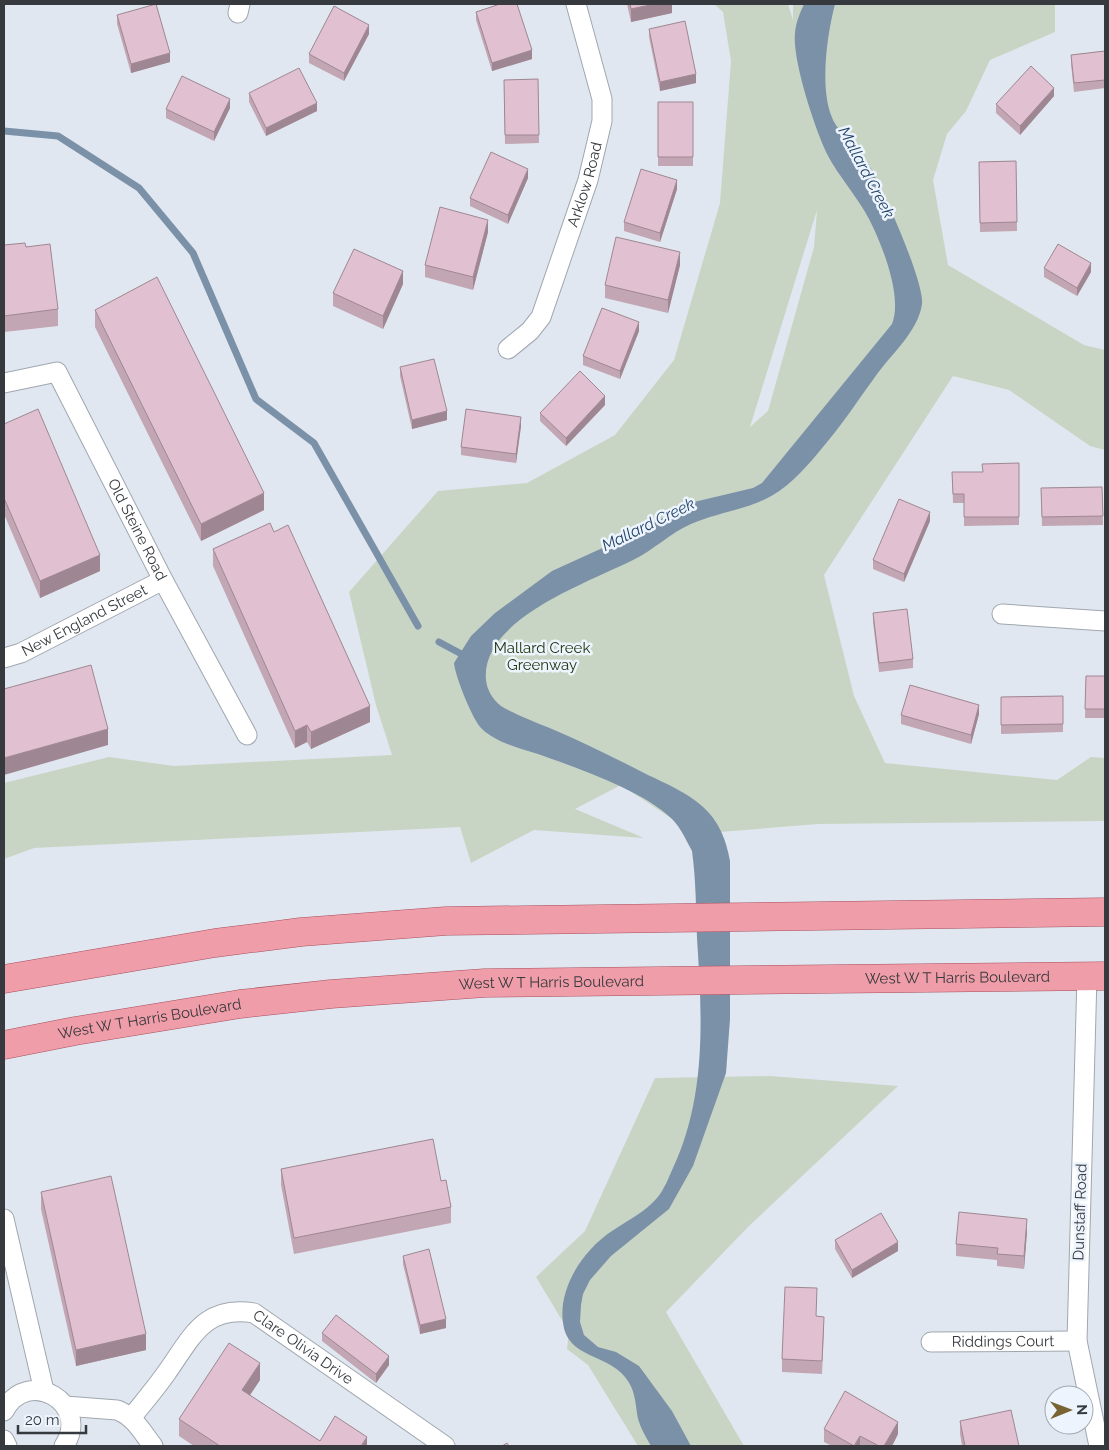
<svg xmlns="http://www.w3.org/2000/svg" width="1109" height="1450" font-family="Raleway,sans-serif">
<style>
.green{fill:#c9d5c4;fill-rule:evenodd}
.water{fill:#7b91a8}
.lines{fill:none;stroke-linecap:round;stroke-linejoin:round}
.stream{stroke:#7b91a8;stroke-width:7}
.street-casing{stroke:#a0a7af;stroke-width:21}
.primary-casing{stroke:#a84f5e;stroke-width:29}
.street{stroke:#fff;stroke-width:19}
.primary{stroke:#ef9da9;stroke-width:28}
.wall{fill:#c2a6b4}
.shaded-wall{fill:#9e8792}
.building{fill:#e1c1d1;stroke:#9e8792}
.labels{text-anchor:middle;stroke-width:5;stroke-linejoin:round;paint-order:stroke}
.street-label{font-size:15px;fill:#36393d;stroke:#edf4fd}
.park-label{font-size:15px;fill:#183007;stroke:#edf4fd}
.water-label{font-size:16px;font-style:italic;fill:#224467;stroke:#edf4fd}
</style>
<rect width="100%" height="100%" fill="#e0e7f0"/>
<path class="green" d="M 714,4 L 788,4 L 793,20 L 793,4 L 1055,4 L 1055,32 L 990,60 L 966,111 L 947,134 L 933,180 L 948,265 L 1084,345 L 1105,350 L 1105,450 L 1090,446 L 1009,390 L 953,376 L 824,575 L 854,696 L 885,763 L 1057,780 L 1091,757 L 1105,758 L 1105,821 L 818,824 L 695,834 L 621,785 L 575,809 L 644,838 L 534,830 L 471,863 L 460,827 L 34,848 L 4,859 L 4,783 L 109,757 L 174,766 L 392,755 L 376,705 L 349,592 L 438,491 L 527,483 L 615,435 L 674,360 L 720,203 L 731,61 L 723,12 ZM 817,210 L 814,247 L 768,411 L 750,427 Z
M 770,1076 L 898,1086 L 748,1227 L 666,1312 L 744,1446 L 638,1446 L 588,1365 L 567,1349 L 569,1332 L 536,1277 L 585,1231 L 655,1078 Z"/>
<path class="water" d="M 804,4 L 835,4 C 827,35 820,85 831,115 C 836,131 852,141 862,154 C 877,174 925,282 922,304 C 918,332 891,354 875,377 C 858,400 842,425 823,447 C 809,464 792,484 773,495 C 748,510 718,512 691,524 C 670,533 654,550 633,560 C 590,582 480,619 486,680 C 487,690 493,700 501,706 C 514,714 538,723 552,729 C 585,743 617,759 648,775 C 667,784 686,792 702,806 C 719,821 726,839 730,861 L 730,1019 L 726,1073 L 693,1166 L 669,1209 L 611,1256 L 590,1280 L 583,1294 L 581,1305 L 580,1322 L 584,1335 L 598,1347 L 616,1352 L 639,1366 L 672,1411 L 691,1446 L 651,1446 C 646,1437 641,1429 638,1419 C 635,1404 636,1390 625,1377 C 607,1354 567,1358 563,1323 C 558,1288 583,1250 612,1231 C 627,1221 645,1212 657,1198 C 664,1190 669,1177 673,1168 C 707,1095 702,1015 697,938 C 696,909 696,880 692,851 C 686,840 681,828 672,819 C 644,791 575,767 538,754 C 519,748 497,743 482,729 C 473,721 455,676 454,663 L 471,636 L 495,613 L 552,571 L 620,540 L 694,502 L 753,488 L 762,483 L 892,324 C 903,297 882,244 869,219 C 857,196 839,177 827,154 C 815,129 792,60 795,33 C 796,22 800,13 804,4 Z"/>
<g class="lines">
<path class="stream" d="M 4,131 L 58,136 L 139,188 L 193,253 L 256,399 L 314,443 L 418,626
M 439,642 L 467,657"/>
<defs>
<g id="street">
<path d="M 238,13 L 240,4"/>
<path id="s1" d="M 508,349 L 530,331 L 541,317 L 588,180 L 602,121 L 602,99 L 576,4"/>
<path id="s2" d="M 4,383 L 57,372 L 163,580 L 247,735"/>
<path d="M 1002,614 L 1105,621"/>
<path id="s3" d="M 4,658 L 21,653 L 163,580"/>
<path d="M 1087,976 L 1077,1341 L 1099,1446"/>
<path d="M 4,1219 L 44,1391"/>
<path id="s4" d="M 931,1342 L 1077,1341"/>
<path d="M 65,1406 L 117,1410 C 134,1416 142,1432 153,1446"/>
<path d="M 4,1411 C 27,1366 92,1403 64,1446"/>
<path id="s5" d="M 131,1418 C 143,1403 156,1388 167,1372 C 192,1337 204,1305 254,1313 L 445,1446"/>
<path d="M 4,1440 L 7,1446"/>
</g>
<g id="primary">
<path d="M 4,979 L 215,943 L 301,932 L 446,921 L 1105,912"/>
<path id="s6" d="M 4,1045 L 75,1031 L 240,1004 L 331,994 L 485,983 L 1105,976"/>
</g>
</defs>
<use href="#street" class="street-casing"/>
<use href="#primary" class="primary-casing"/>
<use href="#street" class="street"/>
<use href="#primary" class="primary"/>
</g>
<path class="wall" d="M 627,4 L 672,4 L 672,13 L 631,22 Z
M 476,12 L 532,59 L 492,71 L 476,20 Z
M 117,15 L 170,62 L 131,73 L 117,24 Z
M 649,29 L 696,83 L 660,91 L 649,37 Z
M 369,34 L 344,81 L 309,63 L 309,54 Z
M 1105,51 L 1105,88 L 1074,92 L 1071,64 L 1071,55 Z
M 538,79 L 539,143 L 505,144 L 504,80 Z
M 249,93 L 317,111 L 266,136 L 249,102 Z
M 1054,96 L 1020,135 L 996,113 L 996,104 Z
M 658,102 L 693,102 L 693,166 L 658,166 Z
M 230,108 L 214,141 L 166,118 L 166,109 Z
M 1016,161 L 1017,231 L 980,232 L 979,162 Z
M 528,178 L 508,224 L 470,206 L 470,198 Z
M 677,189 L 660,242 L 624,231 L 624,222 Z
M 488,232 L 473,290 L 425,277 L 425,265 Z
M 4,245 L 26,247 L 58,309 L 58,326 L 4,332 Z
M 680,265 L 668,313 L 605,298 L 605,285 Z
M 1044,268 L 1091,272 L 1077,296 L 1044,277 Z
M 403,284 L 383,329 L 333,306 L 333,293 Z
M 1105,290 L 1105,307 L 1104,307 L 1104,298 Z
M 95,310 L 264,510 L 201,541 L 95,327 Z
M 639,331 L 620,379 L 583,365 L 583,356 Z
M 400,367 L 447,420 L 412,429 L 400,376 Z
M 605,405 L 566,446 L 540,421 L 540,413 Z
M 4,424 L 100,571 L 40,598 L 4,514 Z
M 521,426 L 516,463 L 461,455 L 461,447 Z
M 1019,463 L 1019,525 L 964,526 L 964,503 L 953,503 L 952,472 L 983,472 Z
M 1102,487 L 1103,525 L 1042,526 L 1041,488 Z
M 930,521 L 904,582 L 873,569 L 873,560 Z
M 274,532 L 370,722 L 311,749 L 307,742 L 295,748 L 213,566 L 213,549 Z
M 873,613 L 913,659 L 913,668 L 879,672 L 873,622 Z
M 1086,676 L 1105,676 L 1105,718 L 1085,718 Z
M 1063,696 L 1063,732 L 1001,734 L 1001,697 Z
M 979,714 L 971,744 L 901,724 L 901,715 Z
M 281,1169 L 441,1181 L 451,1207 L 451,1223 L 294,1254 L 281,1185 Z
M 41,1192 L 146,1350 L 76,1366 L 41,1209 Z
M 1027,1232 L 1024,1269 L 997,1266 L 997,1260 L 956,1256 L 956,1244 Z
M 835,1240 L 898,1251 L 852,1278 L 835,1249 Z
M 403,1256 L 446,1328 L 420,1334 L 403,1264 Z
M 817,1316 L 824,1329 L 822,1374 L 782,1372 L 782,1359 Z
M 322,1333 L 389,1365 L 376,1383 L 322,1341 Z
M 260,1380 L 250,1395 L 320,1441 L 367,1446 L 194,1446 L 179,1436 L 179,1419 Z
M 960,1421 L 1019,1446 L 962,1446 L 960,1434 Z
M 824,1429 L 898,1434 L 892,1446 L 832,1446 L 824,1442 Z"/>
<path class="shaded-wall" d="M 655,4 L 672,4 L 672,13 L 631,22 L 631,9 Z
M 369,25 L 369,34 L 344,81 L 344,73 Z
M 532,50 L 532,59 L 492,71 L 492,63 Z
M 170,53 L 170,62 L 131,73 L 131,64 Z
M 696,74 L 696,83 L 660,91 L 660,82 Z
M 1054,88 L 1054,96 L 1020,135 L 1020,126 Z
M 230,99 L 230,108 L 214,141 L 214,132 Z
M 317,103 L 317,111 L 266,136 L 266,128 Z
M 528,169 L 528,178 L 508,224 L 508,215 Z
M 677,180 L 677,189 L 660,242 L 660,233 Z
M 488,220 L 488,232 L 473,290 L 473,277 Z
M 680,252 L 680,265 L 668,313 L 668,300 Z
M 1091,263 L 1091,272 L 1077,296 L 1077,288 Z
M 403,271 L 403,284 L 383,329 L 383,316 Z
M 639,322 L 639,331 L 620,379 L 620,371 Z
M 605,396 L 605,405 L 566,446 L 566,438 Z
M 447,411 L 447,420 L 412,429 L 412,420 Z
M 521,417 L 521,426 L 516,463 L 516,454 Z
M 264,493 L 264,510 L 201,541 L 201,524 Z
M 930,512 L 930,521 L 904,582 L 904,574 Z
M 100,555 L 100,571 L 40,598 L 40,581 Z
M 979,705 L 979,714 L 971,744 L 971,735 Z
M 370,706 L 370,722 L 311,749 L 311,732 Z
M 307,725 L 307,742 L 295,748 L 295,731 Z
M 108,729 L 108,745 L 4,775 L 4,758 Z
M 1027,1219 L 1027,1232 L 1024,1269 L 1024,1256 Z
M 898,1242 L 898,1251 L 852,1278 L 852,1270 Z
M 446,1319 L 446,1328 L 420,1334 L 420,1325 Z
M 146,1334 L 146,1350 L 76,1366 L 76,1350 Z
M 389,1356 L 389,1365 L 376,1383 L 376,1374 Z
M 260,1363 L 260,1380 L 242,1407 L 242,1390 Z
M 898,1422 L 898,1434 L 892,1446 L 884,1446 Z
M 860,1436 L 860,1446 L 855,1446 Z
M 367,1437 L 367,1446 L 361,1446 Z"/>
<path class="building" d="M 156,4 L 170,53 L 131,64 L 117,15 Z
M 500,4 L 517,4 L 532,50 L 492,63 L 476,12 Z
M 630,4 L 655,4 L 631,9 Z
M 334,6 L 369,25 L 344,73 L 309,54 Z
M 685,21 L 696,74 L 660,82 L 649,29 Z
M 1105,51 L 1105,80 L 1074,83 L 1071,55 Z
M 1031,66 L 1054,88 L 1020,126 L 996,104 Z
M 299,68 L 317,103 L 266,128 L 249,93 Z
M 182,76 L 230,99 L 214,132 L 166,109 Z
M 538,79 L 539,135 L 505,135 L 504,80 Z
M 658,102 L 693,102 L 693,157 L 658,157 Z
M 491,152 L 528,169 L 508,215 L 470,198 Z
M 1016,161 L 1017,222 L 980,223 L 979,162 Z
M 641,169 L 677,180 L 660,233 L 624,222 Z
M 440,207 L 488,220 L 473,277 L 425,265 Z
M 616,237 L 680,252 L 668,300 L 605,285 Z
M 25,243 L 26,247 L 50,244 L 58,309 L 4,316 L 4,245 Z
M 1058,244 L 1091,263 L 1077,288 L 1044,268 Z
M 354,249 L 403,271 L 383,316 L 333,293 Z
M 157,277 L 264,493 L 201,524 L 95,310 Z
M 602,308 L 639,322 L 620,371 L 583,356 Z
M 434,359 L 447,411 L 412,420 L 400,367 Z
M 580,371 L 605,396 L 566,438 L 540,413 Z
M 38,409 L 100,555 L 40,581 L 4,498 L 4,424 Z
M 466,409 L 521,417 L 516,454 L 461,447 Z
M 1019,463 L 1019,517 L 964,517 L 964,494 L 953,494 L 952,472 L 983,472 L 982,464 Z
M 1102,487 L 1103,516 L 1042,517 L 1041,488 Z
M 899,499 L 930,512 L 904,574 L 873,560 Z
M 270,523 L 274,532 L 288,525 L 370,706 L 311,732 L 307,725 L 295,731 L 213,549 Z
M 907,609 L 913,659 L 879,663 L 873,613 Z
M 91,665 L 108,729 L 4,758 L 4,689 Z
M 1086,676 L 1105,676 L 1105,709 L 1085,709 Z
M 910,685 L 979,705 L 971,735 L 901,715 Z
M 1063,696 L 1063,724 L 1001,725 L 1001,697 Z
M 433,1139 L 441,1181 L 446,1180 L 451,1207 L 294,1238 L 281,1169 Z
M 111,1176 L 146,1334 L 76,1350 L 41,1192 Z
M 959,1212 L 1027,1219 L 1024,1256 L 997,1254 L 998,1248 L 956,1244 Z
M 881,1213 L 898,1242 L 852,1270 L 835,1240 Z
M 429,1249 L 446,1319 L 420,1325 L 403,1256 Z
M 785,1287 L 817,1288 L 816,1316 L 824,1317 L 822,1361 L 782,1359 Z
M 336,1315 L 389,1356 L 376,1374 L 322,1333 Z
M 229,1343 L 260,1363 L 242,1390 L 320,1441 L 335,1416 L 367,1437 L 361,1446 L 220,1446 L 179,1419 Z
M 845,1391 L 898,1422 L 884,1446 L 879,1446 L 860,1436 L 854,1446 L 824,1429 Z
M 1011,1410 L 1019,1446 L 965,1446 L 960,1421 Z
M 507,1443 L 509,1446 L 502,1446 Z"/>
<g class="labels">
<g class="street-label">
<text dy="5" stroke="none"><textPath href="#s1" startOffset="186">Arklow Road</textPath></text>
<text dy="5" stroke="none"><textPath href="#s2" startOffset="231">Old Steine Road</textPath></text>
<text dy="5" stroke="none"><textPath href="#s3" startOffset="89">New England Street</textPath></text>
<text dy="5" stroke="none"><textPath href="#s6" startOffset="958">West W T Harris Boulevard</textPath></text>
<text dy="5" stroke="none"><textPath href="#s6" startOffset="552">West W T Harris Boulevard</textPath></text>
<text dy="5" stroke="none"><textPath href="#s6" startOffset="148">West W T Harris Boulevard</textPath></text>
<text transform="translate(1080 1212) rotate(-88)" y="5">Dunstaff Road</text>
<text dy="5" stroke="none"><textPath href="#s4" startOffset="72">Riddings Court</textPath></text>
<text dy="5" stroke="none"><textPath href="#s5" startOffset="232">Clare Olivia Drive</textPath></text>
</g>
<g class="park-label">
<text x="542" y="653">Mallard Creek<tspan x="542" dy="17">Greenway</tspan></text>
</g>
<g class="water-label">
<text transform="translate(867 172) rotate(62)" y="6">Mallard Creek</text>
<text transform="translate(648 524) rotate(-26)" y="6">Mallard Creek</text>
</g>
</g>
<rect width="1109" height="1450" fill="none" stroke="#36393d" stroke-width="10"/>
<g transform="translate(1069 1410) rotate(89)"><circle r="24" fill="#edf4fd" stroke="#a4a9b0"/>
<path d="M0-4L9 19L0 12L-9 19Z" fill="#796333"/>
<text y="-8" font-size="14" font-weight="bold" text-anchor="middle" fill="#36393d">N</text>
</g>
<path d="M18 1425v8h68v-8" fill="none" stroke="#36393d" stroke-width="2.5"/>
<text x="25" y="1425" font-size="15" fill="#36393d" stroke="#edf4fd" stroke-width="4" paint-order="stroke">20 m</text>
</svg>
